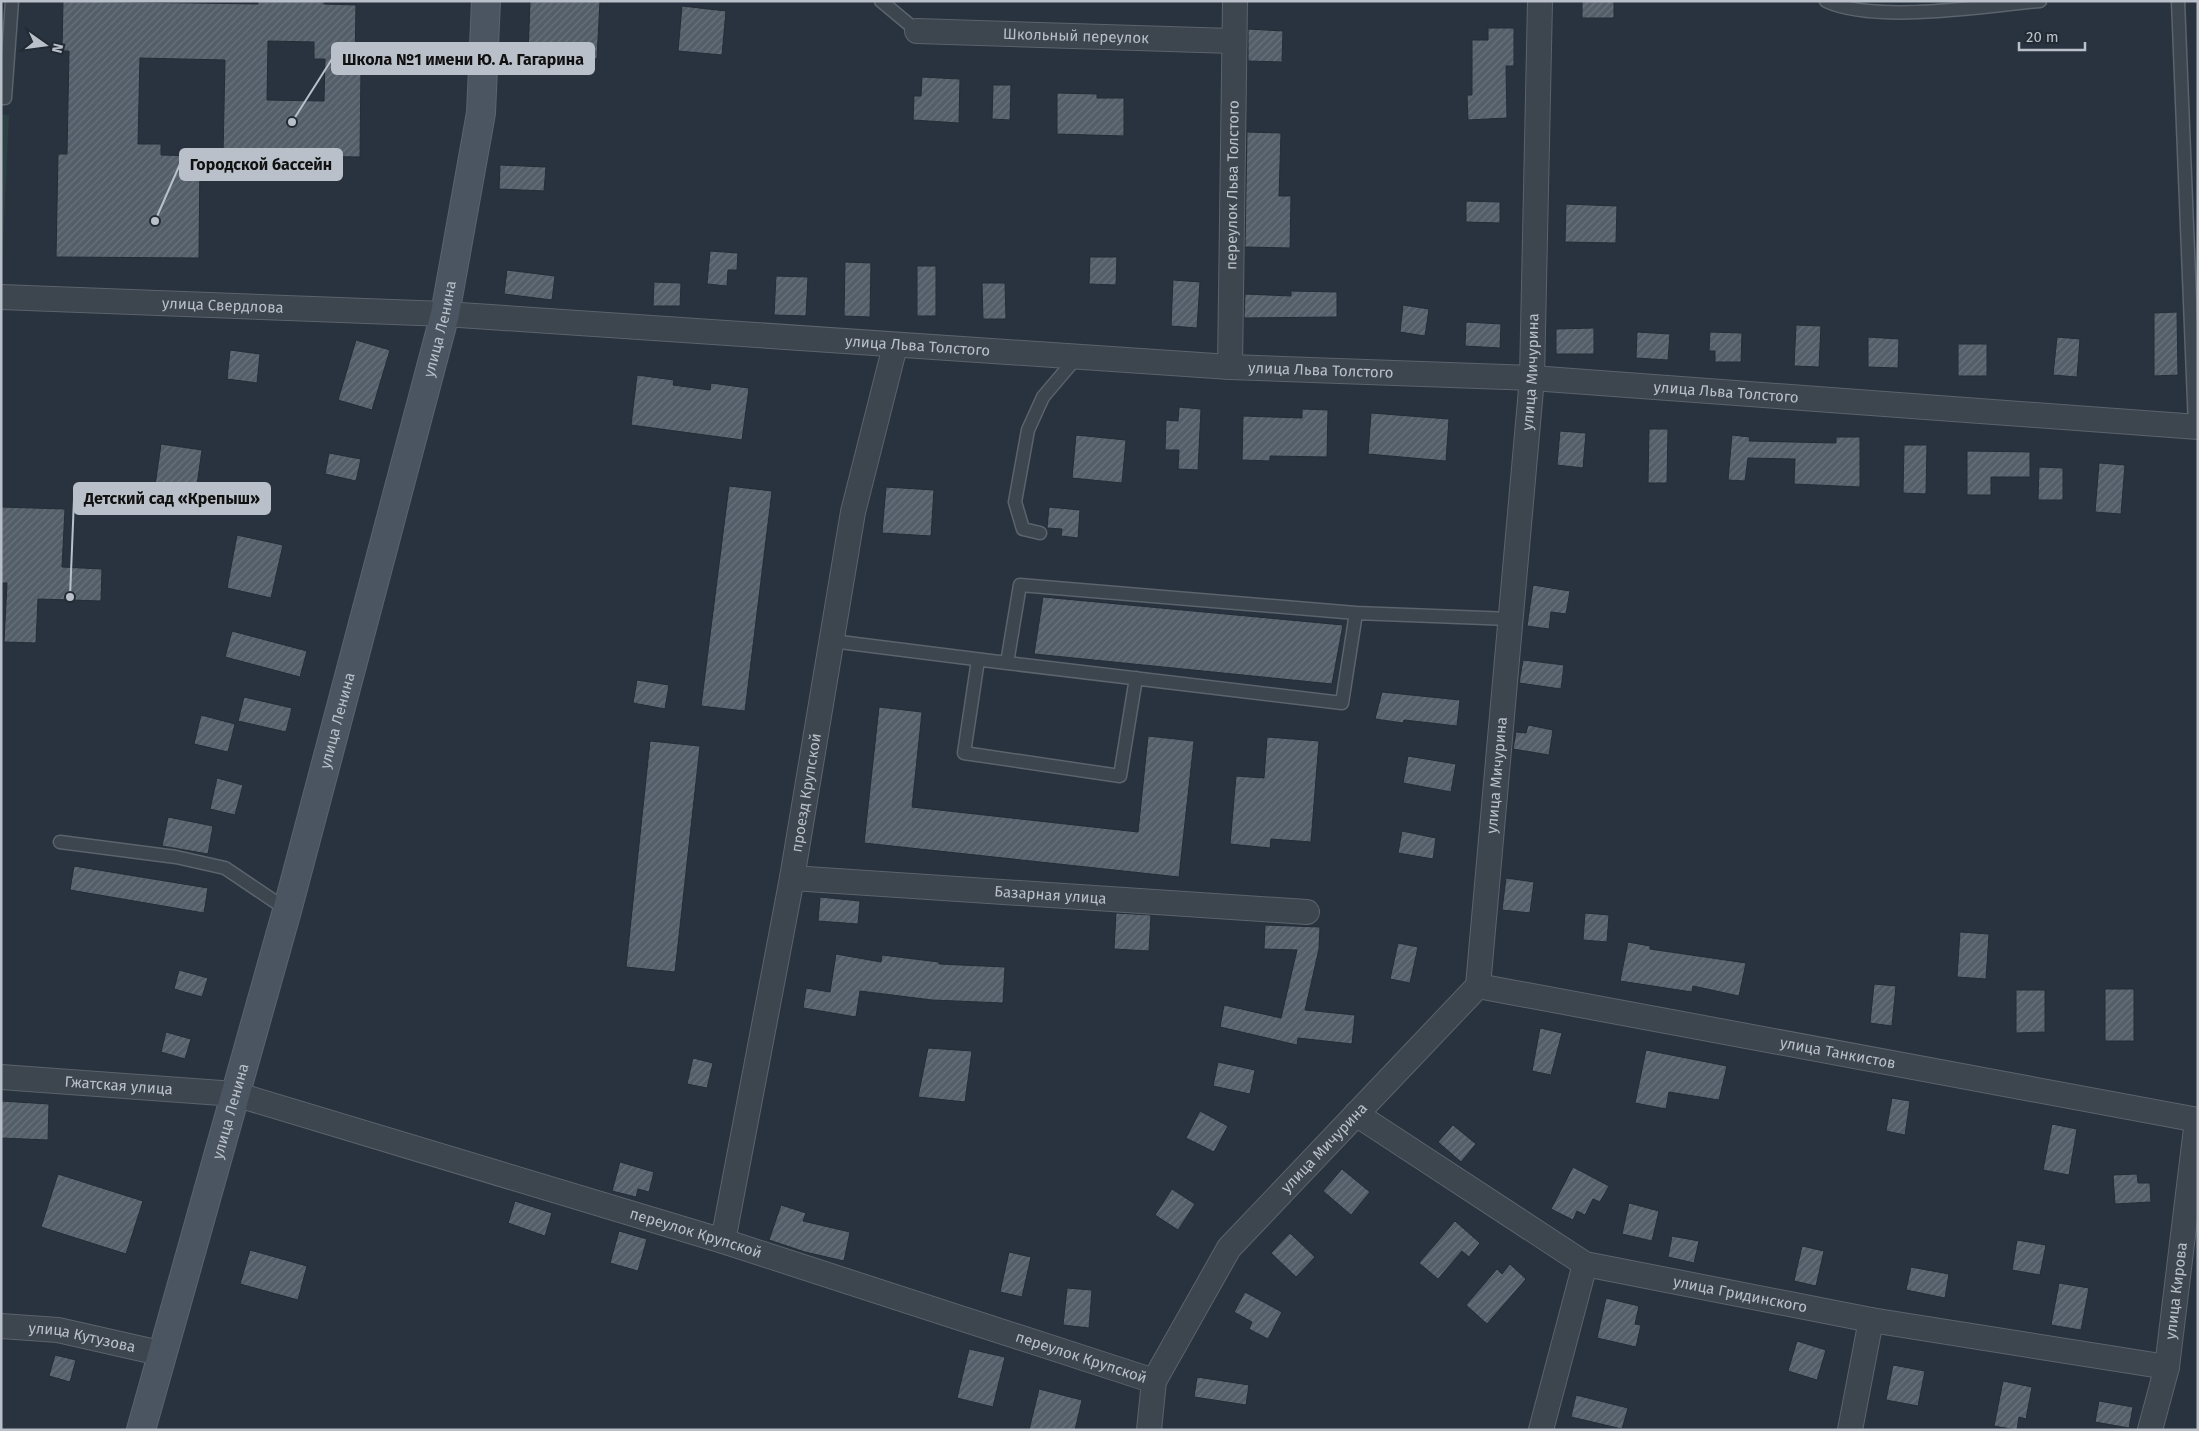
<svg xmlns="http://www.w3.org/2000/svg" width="2199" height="1431" font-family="'Fira Sans',sans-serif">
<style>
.garden{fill:#2c4041}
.building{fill:url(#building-hatch);stroke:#242c36;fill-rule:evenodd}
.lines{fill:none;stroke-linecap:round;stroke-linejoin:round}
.service-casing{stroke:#5b636c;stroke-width:15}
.minor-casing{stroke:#5b636c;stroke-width:26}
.secondary-casing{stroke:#5b636c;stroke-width:30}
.service{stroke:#3d454f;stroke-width:12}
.minor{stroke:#3d454f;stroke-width:24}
.secondary{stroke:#4b5561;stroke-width:28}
.labels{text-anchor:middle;stroke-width:5;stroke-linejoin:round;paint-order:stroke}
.street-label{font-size:15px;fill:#bac0c9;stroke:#222a34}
.leader{fill:none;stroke:#bac0c9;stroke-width:2}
.callout-dot{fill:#bac0c9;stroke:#222a34;stroke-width:2}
.callout{fill:#bac0c9;stroke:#bac0c9;stroke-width:2}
.callout-label{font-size:16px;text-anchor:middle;font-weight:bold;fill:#111}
</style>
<defs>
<pattern id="building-hatch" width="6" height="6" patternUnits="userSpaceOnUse" patternTransform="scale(1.25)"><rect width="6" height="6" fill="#535e69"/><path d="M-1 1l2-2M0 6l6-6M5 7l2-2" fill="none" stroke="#6a737d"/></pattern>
</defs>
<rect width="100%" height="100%" fill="#29333f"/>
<path class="garden" d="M 1,114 L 9,115 L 2,262 L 1,262 Z"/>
<path class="building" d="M 63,1 L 258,4 L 258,1 L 324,1 L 324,4 L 356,5 L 355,66 L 361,66 L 360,157 L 223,155 L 225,60 L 140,58 L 138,144 L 161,144 L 161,155 L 200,156 L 199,258 L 56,257 L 58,154 L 67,154 L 69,51 L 62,51 ZM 268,41 L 314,42 L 314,59 L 325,59 L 324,101 L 267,100 Z
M 530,1 L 600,1 L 597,59 L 528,55 Z
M 1582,1 L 1614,1 L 1614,18 L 1582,18 Z
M 682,6 L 726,11 L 722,55 L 678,51 Z
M 1488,28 L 1514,28 L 1514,66 L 1506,66 L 1507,118 L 1468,120 L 1467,95 L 1472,95 L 1472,40 L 1488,40 Z
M 1248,29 L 1283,31 L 1282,62 L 1248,61 Z
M 922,77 L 960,79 L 959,123 L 913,120 L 914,96 L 921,96 Z
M 993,85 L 1011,85 L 1010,120 L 992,119 Z
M 1057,93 L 1097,94 L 1097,98 L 1124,98 L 1124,136 L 1057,134 Z
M 1247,132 L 1281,133 L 1279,196 L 1291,196 L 1290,248 L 1245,247 Z
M 500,165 L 546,167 L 544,191 L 499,189 Z
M 1466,201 L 1500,202 L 1500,223 L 1466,222 Z
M 1566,204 L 1617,206 L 1616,243 L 1565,242 Z
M 710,251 L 738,253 L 737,270 L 728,270 L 727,286 L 707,284 Z
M 1090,257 L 1117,257 L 1116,285 L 1089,284 Z
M 845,262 L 871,263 L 870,317 L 844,316 Z
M 917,266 L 936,266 L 936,316 L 917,316 Z
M 507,270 L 555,276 L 552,300 L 504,294 Z
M 776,276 L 808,277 L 806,316 L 774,315 Z
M 1173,280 L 1200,282 L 1197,328 L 1171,326 Z
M 654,282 L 681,283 L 680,306 L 653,306 Z
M 982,283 L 1005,283 L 1006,319 L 983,319 Z
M 1291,291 L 1337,292 L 1337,317 L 1244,318 L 1245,294 L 1291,296 Z
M 1403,305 L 1429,309 L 1425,336 L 1400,332 Z
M 2177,312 L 2178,375 L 2154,376 L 2154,313 Z
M 1466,322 L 1501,324 L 1500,348 L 1465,346 Z
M 1796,325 L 1821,326 L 1819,367 L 1794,366 Z
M 1594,328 L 1594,354 L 1556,354 L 1556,329 Z
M 1637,332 L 1670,334 L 1668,360 L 1636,358 Z
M 1710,332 L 1742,333 L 1741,362 L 1715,362 L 1715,351 L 1709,351 Z
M 1868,337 L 1899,339 L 1898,368 L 1868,367 Z
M 2057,337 L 2080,339 L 2077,377 L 2053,375 Z
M 356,340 L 390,350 L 372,410 L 338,400 Z
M 1958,344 L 1987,344 L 1987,376 L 1958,376 Z
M 230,350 L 260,354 L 257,383 L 227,379 Z
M 637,375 L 674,380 L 673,385 L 710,390 L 711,383 L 749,388 L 742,440 L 631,425 Z
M 1179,407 L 1201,409 L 1198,470 L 1178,469 L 1179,450 L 1165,450 L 1166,420 L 1178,421 Z
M 1302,409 L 1328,410 L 1327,457 L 1270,456 L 1270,461 L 1242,460 L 1243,416 L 1302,418 Z
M 1371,413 L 1449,419 L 1446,461 L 1368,454 Z
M 1649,429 L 1668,429 L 1667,483 L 1648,483 Z
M 1560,431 L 1586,433 L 1583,468 L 1557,465 Z
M 1076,435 L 1126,440 L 1122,483 L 1072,478 Z
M 1732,435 L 1750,437 L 1749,441 L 1836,443 L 1836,437 L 1860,437 L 1860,487 L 1794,484 L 1795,459 L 1748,458 L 1745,481 L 1728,480 Z
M 161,444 L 202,450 L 196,492 L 155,486 Z
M 1904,445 L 1927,445 L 1926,494 L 1903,493 Z
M 1967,451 L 2030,452 L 2030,477 L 1991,477 L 1991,495 L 1967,495 Z
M 329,453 L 361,459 L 356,481 L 325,474 Z
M 2099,463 L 2125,465 L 2121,514 L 2095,512 Z
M 2039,467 L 2063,468 L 2063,500 L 2038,500 Z
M 729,486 L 772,491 L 745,711 L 701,706 Z
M 886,487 L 934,490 L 931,536 L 882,533 Z
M 1,507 L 65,509 L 62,567 L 102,569 L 101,601 L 38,599 L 36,643 L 4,642 L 7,583 L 1,583 Z
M 1049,507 L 1080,510 L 1078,538 L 1061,536 L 1062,529 L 1047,528 Z
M 237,535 L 283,545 L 271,598 L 227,588 Z
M 1533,585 L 1570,591 L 1566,614 L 1551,612 L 1549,629 L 1527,626 Z
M 1043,597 L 1343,625 L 1332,684 L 1034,654 Z
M 232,631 L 307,651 L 300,677 L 225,657 Z
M 1523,660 L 1564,665 L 1561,689 L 1519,683 Z
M 637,680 L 669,685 L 665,709 L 633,703 Z
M 1382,692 L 1460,700 L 1457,726 L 1404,720 L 1403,723 L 1375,719 Z
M 244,697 L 292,708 L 286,732 L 238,721 Z
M 879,707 L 922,712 L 912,807 L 1138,832 L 1148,736 L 1194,741 L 1179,877 L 864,843 Z
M 201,715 L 235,724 L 228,752 L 194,744 Z
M 1528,725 L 1553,730 L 1549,755 L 1513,749 L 1516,732 L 1526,733 Z
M 1267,737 L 1319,741 L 1311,842 L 1271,839 L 1270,848 L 1230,844 L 1236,776 L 1264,778 Z
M 650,741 L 700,746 L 675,972 L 626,967 Z
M 1408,756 L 1456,764 L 1451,792 L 1403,783 Z
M 217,778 L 243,785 L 235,815 L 210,809 Z
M 168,817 L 213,826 L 208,854 L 162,846 Z
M 1402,831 L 1436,838 L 1433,859 L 1398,853 Z
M 74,866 L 208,888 L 204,913 L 70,890 Z
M 1506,878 L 1534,882 L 1530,913 L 1502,910 Z
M 820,897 L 860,901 L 858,924 L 818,921 Z
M 1116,913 L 1151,915 L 1149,951 L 1114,949 Z
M 1585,913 L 1609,915 L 1607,942 L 1583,940 Z
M 1265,925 L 1320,927 L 1319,949 L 1305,1010 L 1355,1015 L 1352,1044 L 1298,1038 L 1297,1045 L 1220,1027 L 1224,1005 L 1281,1018 L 1297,950 L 1264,949 Z
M 1960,932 L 1989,934 L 1986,979 L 1957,977 Z
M 1628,942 L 1650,946 L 1650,949 L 1746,963 L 1739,996 L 1693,986 L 1692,992 L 1620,981 Z
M 1398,943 L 1418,947 L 1410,983 L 1390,979 Z
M 836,954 L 881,962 L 882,955 L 939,962 L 939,964 L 1005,967 L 1003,1003 L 932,1000 L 860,991 L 856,1017 L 803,1008 L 806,988 L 830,992 Z
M 179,970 L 208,978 L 202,997 L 174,989 Z
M 1874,984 L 1896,986 L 1892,1026 L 1870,1023 Z
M 2105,989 L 2134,989 L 2134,1041 L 2105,1041 Z
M 2016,990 L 2045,990 L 2045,1032 L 2016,1033 Z
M 1540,1028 L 1562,1033 L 1551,1075 L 1532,1071 Z
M 166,1032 L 191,1039 L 185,1059 L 161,1052 Z
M 928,1048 L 972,1051 L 965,1102 L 918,1097 Z
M 1646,1050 L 1727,1066 L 1719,1100 L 1669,1092 L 1666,1109 L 1635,1103 Z
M 693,1058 L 713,1063 L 707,1088 L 687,1084 Z
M 1218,1062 L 1255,1070 L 1250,1094 L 1213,1086 Z
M 1892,1098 L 1910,1101 L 1905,1135 L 1886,1131 Z
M 1,1101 L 49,1104 L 48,1140 L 1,1138 Z
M 1200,1111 L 1228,1126 L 1214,1152 L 1186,1138 Z
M 2052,1124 L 2077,1129 L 2069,1175 L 2043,1170 Z
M 1453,1125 L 1476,1144 L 1461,1162 L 1438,1142 Z
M 620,1162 L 654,1172 L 649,1192 L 638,1189 L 636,1197 L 612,1191 Z
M 1573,1167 L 1609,1186 L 1600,1202 L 1593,1199 L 1585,1215 L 1577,1211 L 1573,1220 L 1551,1209 Z
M 1342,1169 L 1370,1192 L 1351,1215 L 1323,1191 Z
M 58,1174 L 143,1201 L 126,1254 L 41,1227 Z
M 2137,1174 L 2138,1183 L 2150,1183 L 2151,1202 L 2115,1204 L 2113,1175 Z
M 1172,1189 L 1195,1204 L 1178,1230 L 1155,1215 Z
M 515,1201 L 552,1213 L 545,1236 L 508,1223 Z
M 1629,1203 L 1659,1211 L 1652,1241 L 1622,1234 Z
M 781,1205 L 806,1213 L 803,1221 L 850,1232 L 844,1261 L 805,1252 L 769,1240 Z
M 1455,1221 L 1480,1243 L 1469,1257 L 1462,1251 L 1438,1279 L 1419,1263 Z
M 619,1231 L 647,1239 L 638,1271 L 610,1263 Z
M 1290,1233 L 1315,1257 L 1296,1277 L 1271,1253 Z
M 1672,1236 L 1699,1241 L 1694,1263 L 1668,1257 Z
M 2017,1240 L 2046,1245 L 2040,1275 L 2012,1270 Z
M 1802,1246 L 1824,1251 L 1816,1286 L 1794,1281 Z
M 250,1250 L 307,1266 L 298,1300 L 240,1284 Z
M 1009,1252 L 1031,1257 L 1022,1297 L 1000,1292 Z
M 1510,1264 L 1526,1279 L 1487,1324 L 1466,1305 L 1497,1269 L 1502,1274 Z
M 1911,1267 L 1949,1274 L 1945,1298 L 1906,1290 Z
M 2059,1283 L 2089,1288 L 2081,1330 L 2051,1325 Z
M 1067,1288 L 1092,1290 L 1089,1328 L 1063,1325 Z
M 1245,1292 L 1282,1312 L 1268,1339 L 1249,1329 L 1252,1322 L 1234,1312 Z
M 1606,1298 L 1639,1306 L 1635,1324 L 1641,1325 L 1636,1347 L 1597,1338 Z
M 1797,1341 L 1826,1350 L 1817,1380 L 1788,1371 Z
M 969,1349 L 1005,1357 L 993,1407 L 957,1398 Z
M 55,1355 L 76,1360 L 70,1382 L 49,1376 Z
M 1893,1365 L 1925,1371 L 1918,1406 L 1886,1400 Z
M 1197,1377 L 1249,1385 L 1246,1405 L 1194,1397 Z
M 2003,1381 L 2032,1387 L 2026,1419 L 2019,1417 L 2017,1430 L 1994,1426 Z
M 1039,1389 L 1082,1400 L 1075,1430 L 1029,1430 Z
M 1576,1395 L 1628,1408 L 1622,1429 L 1571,1417 Z
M 2099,1401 L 2133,1407 L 2129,1428 L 2095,1422 Z"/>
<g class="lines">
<defs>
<path id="service" d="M 881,1 L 917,31
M 1826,1 C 1876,24 1983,6 2040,1
M 2178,1 L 2195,427
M 1,98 L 5,98 L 12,1
M 1040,533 L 1023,529 L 1015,502 L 1028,430 L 1043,397 L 1076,358
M 832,641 L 1007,663 L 1020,585 L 1356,613 L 1511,619
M 978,660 L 964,753 L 1120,776 L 1136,678
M 1007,663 L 1342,703 L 1356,613
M 60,842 L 176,857 L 225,868 L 277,903 L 288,907"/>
<g id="minor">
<path id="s1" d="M 917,31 L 1233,41"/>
<path id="s2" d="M 1,297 L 445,314 L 1230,367 L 1532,378 L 2198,427"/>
<path id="s3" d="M 1230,367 L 1235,1"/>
<path id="s4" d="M 792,878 L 1307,912"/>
<path id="s5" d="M 1478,986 L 2198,1120"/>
<path id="s6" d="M 1,1077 L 235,1094 L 723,1241 L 1154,1381"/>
<path id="s7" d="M 1356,1114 L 1585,1264 L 1871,1320 L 2167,1367"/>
<path id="s8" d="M 723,1241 L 792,878 L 853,512 L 895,346"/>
<path id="s9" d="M 1,1326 L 58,1330 L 164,1354"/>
<path id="s10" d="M 1149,1430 L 1154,1381 L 1229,1248 L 1478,986 L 1532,378 L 1540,1"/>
<path d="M 1541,1430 L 1585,1264"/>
<path d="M 1850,1430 L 1871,1320"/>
<path id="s11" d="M 2150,1430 L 2167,1367 L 2197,1120"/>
</g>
<g id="secondary">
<path id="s12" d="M 141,1430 L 288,907 L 445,314 L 481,113 L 486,1"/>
</g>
</defs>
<use href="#service" class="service-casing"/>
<use href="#minor" class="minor-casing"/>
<use href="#secondary" class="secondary-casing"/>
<use href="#service" class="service"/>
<use href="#minor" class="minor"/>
<use href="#secondary" class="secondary"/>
</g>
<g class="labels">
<g class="street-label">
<text dy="5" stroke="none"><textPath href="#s1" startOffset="159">Школьный переулок</textPath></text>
<text dy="5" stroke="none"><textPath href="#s3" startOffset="182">переулок Льва Толстого</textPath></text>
<text dy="5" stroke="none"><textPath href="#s2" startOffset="222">улица Свердлова</textPath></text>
<text dy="5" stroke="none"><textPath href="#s12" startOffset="1141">улица Ленина</textPath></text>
<text dy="5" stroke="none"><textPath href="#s2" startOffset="918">улица Льва Толстого</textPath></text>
<text dy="5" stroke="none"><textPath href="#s2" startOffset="1322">улица Льва Толстого</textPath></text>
<text dy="5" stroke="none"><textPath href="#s10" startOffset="1180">улица Мичурина</textPath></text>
<text dy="5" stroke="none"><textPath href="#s2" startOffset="1728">улица Льва Толстого</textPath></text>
<text dy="5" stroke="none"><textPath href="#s12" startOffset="736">улица Ленина</textPath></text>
<text dy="5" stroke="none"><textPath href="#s10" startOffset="775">улица Мичурина</textPath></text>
<text dy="5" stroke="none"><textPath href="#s8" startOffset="456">проезд Крупской</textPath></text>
<text dy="5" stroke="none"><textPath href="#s4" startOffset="259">Базарная улица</textPath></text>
<text dy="5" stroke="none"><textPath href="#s5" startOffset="366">улица Танкистов</textPath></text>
<text dy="5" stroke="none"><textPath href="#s6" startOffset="118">Гжатская улица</textPath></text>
<text dy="5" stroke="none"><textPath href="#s12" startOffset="331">улица Ленина</textPath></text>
<text dy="5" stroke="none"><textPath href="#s10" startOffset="340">улица Мичурина</textPath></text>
<text dy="5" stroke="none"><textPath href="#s6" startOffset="716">переулок Крупской</textPath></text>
<text dy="5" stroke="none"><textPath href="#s11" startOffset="142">улица Кирова</textPath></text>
<text dy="5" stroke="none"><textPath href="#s7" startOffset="432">улица Гридинского</textPath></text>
<text dy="5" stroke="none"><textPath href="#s9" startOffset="82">улица Кутузова</textPath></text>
<text dy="5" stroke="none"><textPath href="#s6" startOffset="1121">переулок Крупской</textPath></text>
</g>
</g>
<path class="leader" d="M292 122L332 59M155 221L180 164M70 597L74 499"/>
<g class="callout-dot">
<circle cx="292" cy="122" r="5"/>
<circle cx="155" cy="221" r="5"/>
<circle cx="70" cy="597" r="5"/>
</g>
<g class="callout">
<rect x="332" y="43" width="262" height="31" rx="5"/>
<rect x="180" y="149" width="162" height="31" rx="5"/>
<rect x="74" y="483" width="196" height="31" rx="5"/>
</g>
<g class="callout-label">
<text x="463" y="65">Школа №1 имени Ю. А. Гагарина</text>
<text x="261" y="170">Городской бассейн</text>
<text x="172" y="504">Детский сад «Крепыш»</text>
</g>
<rect width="2199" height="1431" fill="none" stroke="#bac0c9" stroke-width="5"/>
<g transform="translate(45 45) rotate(104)" stroke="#222a34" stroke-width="4" paint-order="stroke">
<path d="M0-4L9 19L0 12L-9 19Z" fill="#bac0c9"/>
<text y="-8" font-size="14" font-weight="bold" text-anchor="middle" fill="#bac0c9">N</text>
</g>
<path d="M2019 42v8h66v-8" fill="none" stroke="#bac0c9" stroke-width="2.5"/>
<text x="2026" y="42" font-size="15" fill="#bac0c9" stroke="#222a34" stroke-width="4" paint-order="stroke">20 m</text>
</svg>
